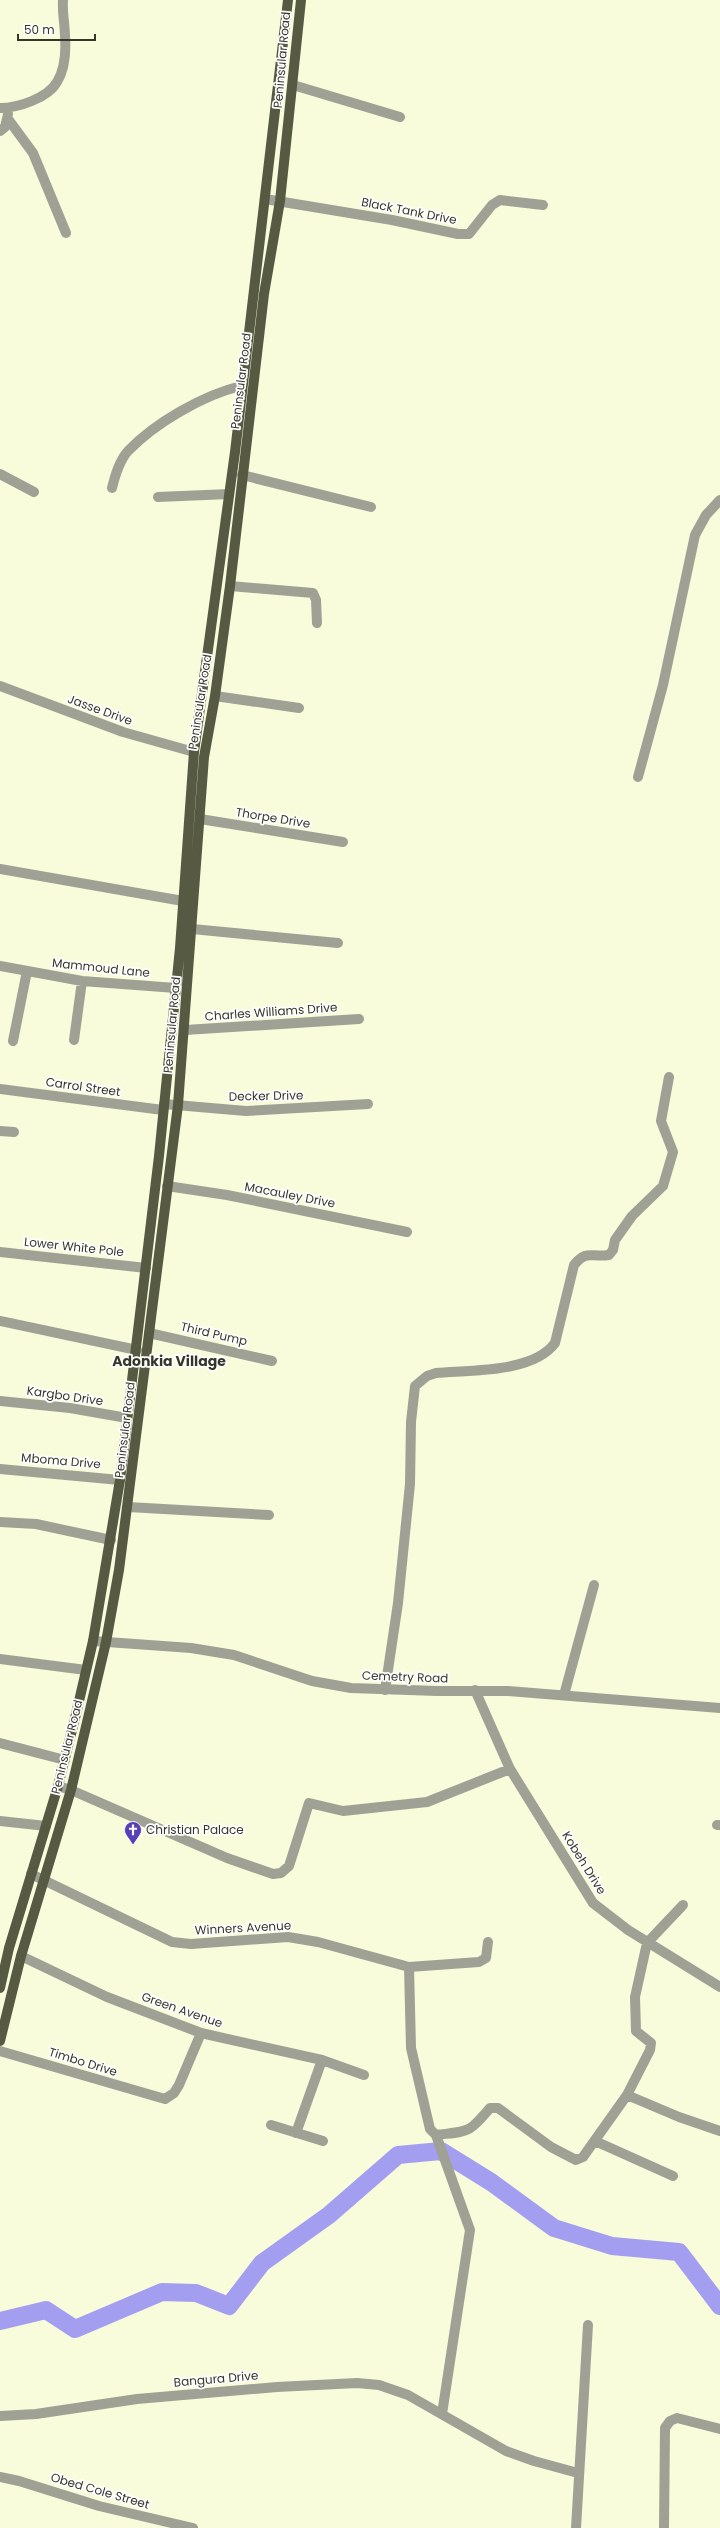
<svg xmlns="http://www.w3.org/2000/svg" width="720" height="2528" font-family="Poppins,sans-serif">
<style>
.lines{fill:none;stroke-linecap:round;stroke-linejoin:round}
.river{stroke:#a49ef0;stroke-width:18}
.minor{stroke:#9fa194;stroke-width:10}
.tertiary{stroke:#9fa194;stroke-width:10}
.primary{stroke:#575a43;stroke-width:10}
.labels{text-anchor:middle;stroke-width:3.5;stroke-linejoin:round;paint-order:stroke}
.street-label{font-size:12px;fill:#36372b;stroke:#fff}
.poi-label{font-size:12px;fill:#36372b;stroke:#fff;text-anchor:start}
.quarter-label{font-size:14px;font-weight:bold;fill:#36372b;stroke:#fff}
</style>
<rect width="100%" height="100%" fill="#f8fcdb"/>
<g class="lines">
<path class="river" d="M 0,2321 L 46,2310 L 75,2329 L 162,2292 L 196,2293 L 229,2306 L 262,2263 L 329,2215 L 398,2155 L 441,2151 L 491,2182 L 554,2228 L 612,2246 L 679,2252 L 720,2306"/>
<path class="minor" d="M 293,85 L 400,117
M 0,108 C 18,108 48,98 57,82 C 65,69 66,51 65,37 C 65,24 62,13 63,0
M 8,119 L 33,153 L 66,233
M 0,131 L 5,127 L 8,114
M 265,199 L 392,220 L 458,234 L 469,234 L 492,205 L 500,200 L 543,205
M 0,474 L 34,492
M 242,475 L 371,507
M 112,488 C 115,476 119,461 128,451 C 155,423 203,395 241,386
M 158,497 L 229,494
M 230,586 L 313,593 L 316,600 L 317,623
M 0,686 L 123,732 L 194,752
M 215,696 L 299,708
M 638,777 L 663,685 L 695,535 L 706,515 L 720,500
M 200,819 L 343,842
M 0,869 L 183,901
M 192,929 L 338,943
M 0,966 L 82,981 L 176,988
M 185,1030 L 359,1019
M 74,1040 L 82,981
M 13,1041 L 27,971
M 0,1089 L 163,1110
M 164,1104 L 246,1111 L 368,1104
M 0,1131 L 14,1132
M 167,1186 L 227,1195 L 407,1232
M 0,1252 L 146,1268
M 0,1321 L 137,1350
M 149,1333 L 272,1361
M 0,1401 L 70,1408 L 127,1418
M 0,1469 L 120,1480
M 128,1507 L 269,1515
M 0,1522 L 36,1524 L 111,1540
M 0,1659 L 86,1670
M 385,1690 L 398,1603 L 410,1484 L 411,1422 L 415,1386 L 427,1376 L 436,1373 C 470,1370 533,1373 555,1343 L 574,1265 C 587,1249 591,1258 609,1255 L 613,1250 L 615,1240 L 632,1216 L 663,1186 L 673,1152 L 661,1121 L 669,1077
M 475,1690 L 510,1769 L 593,1903 L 628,1930 L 720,1987
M 564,1695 L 594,1585
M 0,1743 L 65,1760
M 58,1786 L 71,1790 L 227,1858 L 273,1874 L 281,1873 L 289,1866 L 309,1803 L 343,1811 L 427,1802 L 510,1769
M 0,1821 L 46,1826
M 717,1825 L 720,1825
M 31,1874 L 172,1942 L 191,1944 L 288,1937 L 318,1942 L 409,1967 L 479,1962 L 486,1958 L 488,1942
M 647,1943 L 683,1905
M 21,1956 L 107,1997 L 201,2033 L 322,2060 L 364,2075
M 409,1967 L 411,2048 L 430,2129 L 436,2135 C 469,2131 468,2134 490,2108 L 498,2108 L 551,2147 L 576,2160 L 583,2157 L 627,2095 L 650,2050 L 651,2043 L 636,2031 L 635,1997 L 647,1943
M 0,2051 L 165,2099 L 174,2093 L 179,2085 L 201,2033
M 627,2095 L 679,2117 L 720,2131
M 271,2125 L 323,2141
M 296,2133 L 322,2060
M 436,2135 L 470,2230 L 442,2414
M 595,2141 L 673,2176
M 0,2416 L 36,2414 L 137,2399 L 277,2387 L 357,2383 L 379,2385 L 408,2395 L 506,2451 L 534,2461 L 578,2473
M 0,2477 L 19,2481 L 99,2506 L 193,2528
M 576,2528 L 588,2325
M 664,2528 L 665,2428 L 670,2421 L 677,2418 L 720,2429"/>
<path class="tertiary" d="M 93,1641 L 191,1648 L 234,1655 L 312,1681 L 351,1688 L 437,1691 L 508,1691 L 720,1708"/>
<path class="primary" d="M 0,1988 L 9,1948 L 58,1786 L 76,1714 L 93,1641 L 120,1480 L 159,1156 L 180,948 L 194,752 L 235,452 L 288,0
M 0,2041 L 21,1956 L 71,1790 L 106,1642 L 119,1570 L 178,1105 L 204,757 L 215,696 L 230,586 L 264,294 L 280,201 L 301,0"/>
</g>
<defs>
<symbol id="church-pin" viewBox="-11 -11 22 30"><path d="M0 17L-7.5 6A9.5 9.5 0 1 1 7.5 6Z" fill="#573fb7" stroke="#fff"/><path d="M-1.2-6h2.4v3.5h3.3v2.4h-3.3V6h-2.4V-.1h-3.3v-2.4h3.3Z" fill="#fff"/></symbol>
</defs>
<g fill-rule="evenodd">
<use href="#church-pin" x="123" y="1820" width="20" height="27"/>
</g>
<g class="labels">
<g class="street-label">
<text transform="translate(282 60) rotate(-85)" y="4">Peninsular Road</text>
<text transform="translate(409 211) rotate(11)" y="4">Black Tank Drive</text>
<text transform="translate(241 381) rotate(-83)" y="4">Peninsular Road</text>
<text transform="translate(200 702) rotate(-81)" y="4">Peninsular Road</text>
<text transform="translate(100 710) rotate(20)" y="4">Jasse Drive</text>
<text transform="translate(273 818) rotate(9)" y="4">Thorpe Drive</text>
<text transform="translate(101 968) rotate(6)" y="4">Mammoud Lane</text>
<text transform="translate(271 1012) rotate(-4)" y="4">Charles Williams Drive</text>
<text transform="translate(172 1025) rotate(-85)" y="4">Peninsular Road</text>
<text transform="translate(83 1087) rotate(8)" y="4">Carrol Street</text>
<text transform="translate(266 1096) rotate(-1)" y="4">Decker Drive</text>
<text transform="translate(290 1195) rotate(11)" y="4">Macauley Drive</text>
<text transform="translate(74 1247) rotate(6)" y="4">Lower White Pole</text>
<text transform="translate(214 1334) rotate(13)" y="4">Third Pump</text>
<text transform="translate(65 1396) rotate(8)" y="4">Kargbo Drive</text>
<text transform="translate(125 1430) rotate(-83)" y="4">Peninsular Road</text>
<text transform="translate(61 1461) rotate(5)" y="4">Mboma Drive</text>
<text transform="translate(405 1677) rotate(2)" y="4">Cemetry Road</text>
<text transform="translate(67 1747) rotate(-76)" y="4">Peninsular Road</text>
<text transform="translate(584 1863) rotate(58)" y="4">Kobeh Drive</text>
<text transform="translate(243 1928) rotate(-3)" y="4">Winners Avenue</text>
<text transform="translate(182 2010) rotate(19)" y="4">Green Avenue</text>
<text transform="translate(83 2062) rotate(17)" y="4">Timbo Drive</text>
<text transform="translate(216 2379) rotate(-5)" y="4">Bangura Drive</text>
<text transform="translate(100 2491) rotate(16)" y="4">Obed Cole Street</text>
</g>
<g class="poi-label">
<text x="146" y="1834">Christian Palace</text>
</g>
<g class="quarter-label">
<text x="169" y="1366">Adonkia Village</text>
</g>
</g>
<path d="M18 34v6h77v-6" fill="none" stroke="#36372b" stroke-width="2"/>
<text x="24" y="34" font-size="12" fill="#36372b" stroke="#ffffff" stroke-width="3" paint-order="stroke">50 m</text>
</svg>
